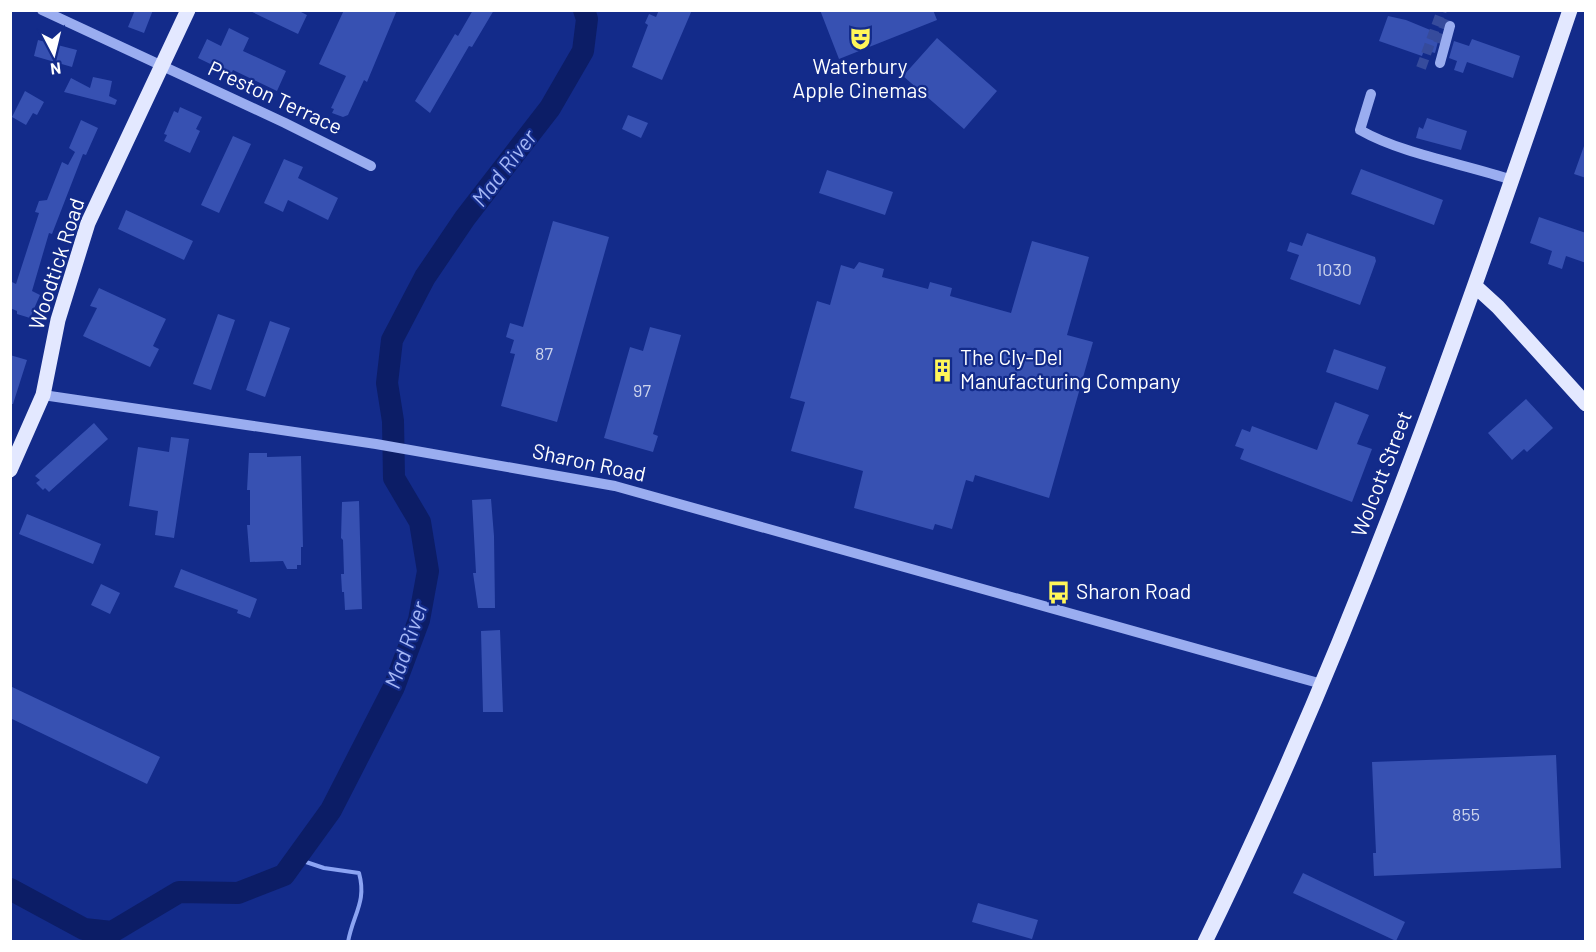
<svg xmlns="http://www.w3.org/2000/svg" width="1596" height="952" font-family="Barlow,sans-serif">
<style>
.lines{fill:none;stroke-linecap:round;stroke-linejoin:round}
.stream{stroke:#8ca4f3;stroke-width:4}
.river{stroke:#0c1d66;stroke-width:22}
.building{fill:#3751b2}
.minor-tunnel{stroke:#364b9c;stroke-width:10;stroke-dasharray:10 5;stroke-linecap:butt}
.minor{stroke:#9aadf0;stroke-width:10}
.major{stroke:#e3e8ff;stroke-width:15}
.labels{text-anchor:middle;stroke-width:4.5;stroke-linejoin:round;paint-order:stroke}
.number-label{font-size:18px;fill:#cdd4ec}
.poi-label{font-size:21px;fill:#fff;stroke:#132b8a;text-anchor:start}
.street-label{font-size:21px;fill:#fff;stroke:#132b8a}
.water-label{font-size:22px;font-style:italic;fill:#a6b8f7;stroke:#132b8a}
</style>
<rect width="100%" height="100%" fill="#132b8a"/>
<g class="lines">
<path class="stream" d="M 297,859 L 324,868 L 359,873 C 367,902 353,914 348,942"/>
<path class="river" d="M 10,889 L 84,929 L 112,932 L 179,892 L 238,893 L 284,875 L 331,810 L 394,687 L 419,620 L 428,571 L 420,522 L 394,478 L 393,421 L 387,383 L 392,340 L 425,277 L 465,218 L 550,108 L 583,51 L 587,19 L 584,10"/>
</g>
<path class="building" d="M 135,10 L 153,10 L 144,33 L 128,27 Z
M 248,10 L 297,10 L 307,15 L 298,34 Z
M 344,10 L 397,10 L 367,82 L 364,80 L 348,115 L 343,117 L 332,113 L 334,109 L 331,108 L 346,76 L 319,64 Z
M 473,10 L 494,10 L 472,47 L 469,46 L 430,113 L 415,101 L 455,34 L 458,36 Z
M 659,10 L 692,10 L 662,80 L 632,67 L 648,25 L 645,23 L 649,14 L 656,17 Z
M 820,10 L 933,10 L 937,20 L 839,59 Z
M 1388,16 L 1406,20 L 1440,34 L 1435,53 L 1424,50 L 1422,56 L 1379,41 Z
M 229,28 L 249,38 L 243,51 L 286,71 L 277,91 L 233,70 L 231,74 L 198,58 L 207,39 L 221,46 Z
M 937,38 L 997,91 L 964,129 L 903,76 Z
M 1472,39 L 1520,56 L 1513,78 L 1467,62 L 1463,73 L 1454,70 L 1457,61 L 1449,58 L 1454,41 L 1469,46 Z
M 38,40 L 77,50 L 72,67 L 34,56 Z
M 93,77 L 112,81 L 109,96 L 117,100 L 115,105 L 64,92 L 71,78 L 90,88 Z
M 25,91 L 44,102 L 37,115 L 33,113 L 26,125 L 12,117 Z
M 180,107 L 202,117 L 196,129 L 200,131 L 190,153 L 164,141 L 167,135 L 164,134 L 174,111 L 178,113 Z
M 628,115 L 648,123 L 641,138 L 622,129 Z
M 1427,118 L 1467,131 L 1461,150 L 1416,138 L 1419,127 L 1423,129 Z
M 81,120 L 98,128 L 86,155 L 83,154 L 52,234 L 49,233 L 32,291 L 40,295 L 30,318 L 17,314 L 17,311 L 10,308 L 10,281 L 16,284 L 39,213 L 35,212 L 39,201 L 47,200 L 62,162 L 68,165 L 75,152 L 69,148 Z
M 233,136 L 251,144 L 219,213 L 201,205 Z
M 1584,146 L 1586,146 L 1586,178 L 1574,174 Z
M 284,159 L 303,167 L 298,178 L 338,198 L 328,220 L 288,200 L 283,212 L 264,203 Z
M 1361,169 L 1443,200 L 1434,225 L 1351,194 Z
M 827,170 L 893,192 L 885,215 L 819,193 Z
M 126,210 L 193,241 L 184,260 L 118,229 Z
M 1539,217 L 1586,233 L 1586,263 L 1566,256 L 1562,269 L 1548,264 L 1552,251 L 1530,243 Z
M 553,221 L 609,237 L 557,422 L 501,406 L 515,354 L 510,353 L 514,340 L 506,337 L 510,323 L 523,327 Z
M 1307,233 L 1375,257 L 1376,261 L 1360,305 L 1290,279 L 1299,255 L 1287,251 L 1290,242 L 1302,246 Z
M 1032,241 L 1089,257 L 1067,335 L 1093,342 L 1049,498 L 975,475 L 973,482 L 966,480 L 952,529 L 935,524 L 933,530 L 854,508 L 863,471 L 791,451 L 805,402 L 790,398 L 817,301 L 830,305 L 841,265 L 854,269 L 859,262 L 884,269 L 882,277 L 928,289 L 930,282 L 952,288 L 950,296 L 1011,313 Z
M 99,288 L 166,319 L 153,346 L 159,349 L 150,367 L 83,336 L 97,308 L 90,306 Z
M 218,314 L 235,320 L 211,390 L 193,384 Z
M 270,321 L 290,328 L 265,397 L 246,390 Z
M 650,327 L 681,335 L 653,434 L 658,436 L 653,452 L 604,438 L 630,347 L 643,351 Z
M 1334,349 L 1386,367 L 1378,390 L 1326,372 Z
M 10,355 L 27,360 L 13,404 L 10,404 Z
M 1526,399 L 1553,428 L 1527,452 L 1524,449 L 1512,460 L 1488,433 Z
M 1335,402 L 1369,415 L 1357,444 L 1372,449 L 1352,502 L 1240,459 L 1244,449 L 1235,446 L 1242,429 L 1250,432 L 1252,426 L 1317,450 Z
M 94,423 L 108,439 L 49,492 L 45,488 L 43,490 L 36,483 L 40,480 L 35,476 Z
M 171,437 L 189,439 L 174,538 L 155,535 L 158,511 L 129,506 L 138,447 L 169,452 Z
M 249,453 L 267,453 L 267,457 L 301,456 L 303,547 L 301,547 L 301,565 L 297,565 L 297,569 L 287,569 L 283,561 L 250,562 L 247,525 L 250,525 L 250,490 L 247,490 Z
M 491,499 L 494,536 L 495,608 L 478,608 L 473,573 L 476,573 L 472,500 Z
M 359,501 L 362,609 L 345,610 L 344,592 L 342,592 L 341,574 L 344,574 L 343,540 L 341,538 L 342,502 Z
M 27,514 L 101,544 L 93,564 L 19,534 Z
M 181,569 L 257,599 L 250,618 L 237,613 L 238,610 L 174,587 Z
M 101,584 L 120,593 L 110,614 L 91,605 Z
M 500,630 L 503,712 L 483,712 L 481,631 Z
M 10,686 L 160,757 L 147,784 L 10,718 Z
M 1556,755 L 1561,868 L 1374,876 L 1373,853 L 1376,853 L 1372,762 Z
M 1303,873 L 1405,922 L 1396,941 L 1293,893 Z
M 978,903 L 1038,920 L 1032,939 L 972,922 Z"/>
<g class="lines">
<path class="minor-tunnel" d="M 1438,43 L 1448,16
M 1421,68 L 1442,10"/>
<path class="minor" d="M 42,10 L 285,123 L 371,166
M 1440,63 L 1450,26
M 1371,94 L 1360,130 C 1402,154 1465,164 1512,180
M 43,395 L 376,444 L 615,486 L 1322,684"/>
<path class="major" d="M 1475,286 L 1498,307 L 1586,404
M 10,470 L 43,395 L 58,320 L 88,223 L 188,10
M 1205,942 C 1352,642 1463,326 1570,10"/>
</g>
<defs>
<symbol id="theatre-bare" viewBox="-9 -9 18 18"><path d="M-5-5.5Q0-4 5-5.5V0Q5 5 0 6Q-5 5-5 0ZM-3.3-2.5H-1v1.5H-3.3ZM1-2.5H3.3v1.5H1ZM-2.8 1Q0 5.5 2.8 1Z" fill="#fff659" stroke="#132b8a" stroke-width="2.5" paint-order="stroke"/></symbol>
<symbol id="building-bare" viewBox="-9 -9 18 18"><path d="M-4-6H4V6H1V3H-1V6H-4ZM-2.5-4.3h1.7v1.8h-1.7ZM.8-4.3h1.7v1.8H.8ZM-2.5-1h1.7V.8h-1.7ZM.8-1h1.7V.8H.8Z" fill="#fff659" stroke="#132b8a" stroke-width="2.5" paint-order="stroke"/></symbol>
<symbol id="bus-bare" viewBox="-9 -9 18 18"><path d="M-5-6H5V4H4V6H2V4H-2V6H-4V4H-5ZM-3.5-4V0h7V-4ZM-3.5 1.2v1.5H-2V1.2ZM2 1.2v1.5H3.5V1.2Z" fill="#fff659" stroke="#132b8a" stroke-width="2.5" paint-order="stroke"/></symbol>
</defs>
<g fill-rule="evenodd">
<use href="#theatre-bare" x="844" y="22" width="33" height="33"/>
<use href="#building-bare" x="926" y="354" width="33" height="33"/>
<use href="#bus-bare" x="1042" y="576" width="33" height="33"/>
</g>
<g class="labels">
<g class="number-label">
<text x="1334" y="276">1030</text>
<text x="544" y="360">87</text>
<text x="642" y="397">97</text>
<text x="1466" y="821">855</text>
</g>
<g class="poi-label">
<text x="860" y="74" text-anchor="middle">Waterbury<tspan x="860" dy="24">Apple Cinemas</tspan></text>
<text x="960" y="365">The Cly-Del<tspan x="960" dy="24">Manufacturing Company</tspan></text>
<text x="1076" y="599">Sharon Road</text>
</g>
<g class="street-label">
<text transform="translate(275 98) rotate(25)" y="7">Preston Terrace</text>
<text transform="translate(57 264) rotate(-72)" y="7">Woodtick Road</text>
<text transform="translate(589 463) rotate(12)" y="7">Sharon Road</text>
<text transform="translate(1382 474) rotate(-69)" y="7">Wolcott Street</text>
</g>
<g class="water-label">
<text transform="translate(504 168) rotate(-52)" y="8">Mad River</text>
<text transform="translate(406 645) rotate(-71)" y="8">Mad River</text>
</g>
</g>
<rect width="1596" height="952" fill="none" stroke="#ffffff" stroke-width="24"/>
<g transform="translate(54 54) rotate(173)" stroke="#132b8a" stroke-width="4.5" paint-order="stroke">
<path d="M0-4.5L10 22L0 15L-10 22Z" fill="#ffffff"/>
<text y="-9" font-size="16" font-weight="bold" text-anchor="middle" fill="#ffffff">N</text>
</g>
</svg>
